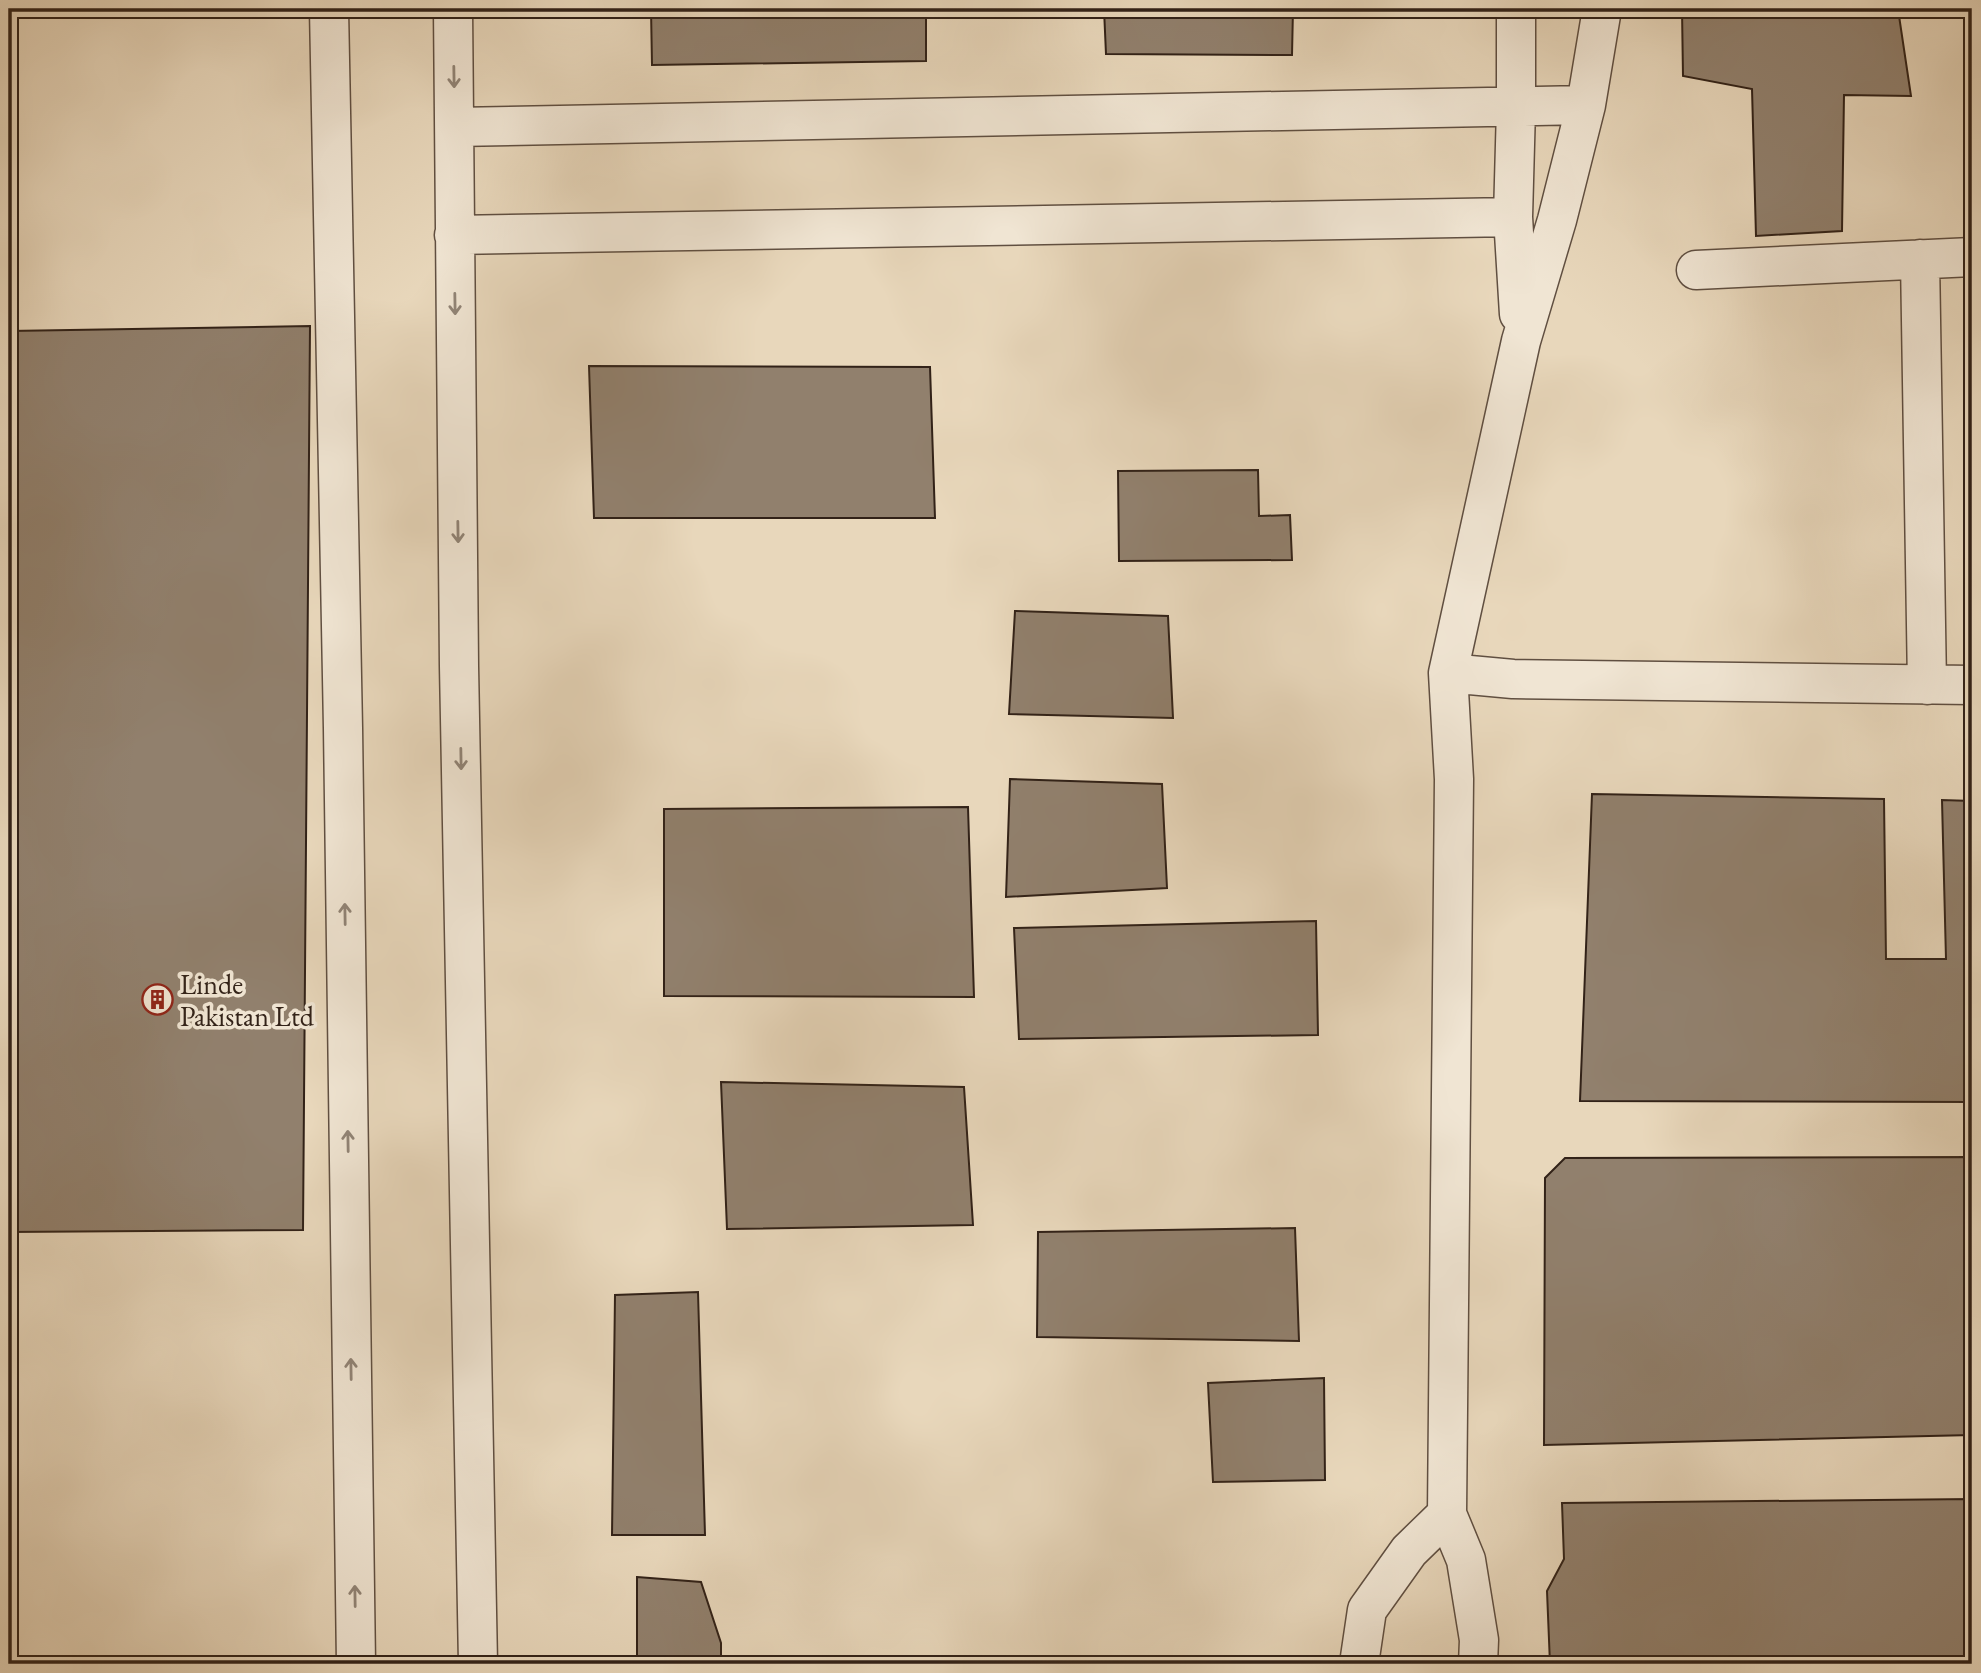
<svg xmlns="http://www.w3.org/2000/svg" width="1981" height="1673" font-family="'EB Garamond',serif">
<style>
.building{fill:#91806d;stroke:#322218;stroke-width:2}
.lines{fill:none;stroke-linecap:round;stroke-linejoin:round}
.minor-casing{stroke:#604f41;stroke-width:41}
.minor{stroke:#f0e5d3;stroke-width:38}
.oneway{stroke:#918476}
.labels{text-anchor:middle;stroke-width:7;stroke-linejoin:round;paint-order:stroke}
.poi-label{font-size:28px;fill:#322218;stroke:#f0e5d3;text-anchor:start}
</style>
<rect width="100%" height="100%" fill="#e8d7bb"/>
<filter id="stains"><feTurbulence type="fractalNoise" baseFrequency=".00286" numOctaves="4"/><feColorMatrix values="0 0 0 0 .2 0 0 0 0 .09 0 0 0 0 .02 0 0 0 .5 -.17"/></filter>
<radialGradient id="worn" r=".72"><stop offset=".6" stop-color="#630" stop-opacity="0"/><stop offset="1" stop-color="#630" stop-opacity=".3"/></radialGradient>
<path class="building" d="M 651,9 L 926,9 L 926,61 L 652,65 Z
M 1104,9 L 1293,9 L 1292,55 L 1106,54 Z
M 1682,9 L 1898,9 L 1911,96 L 1844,95 L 1842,231 L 1756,236 L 1752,89 L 1683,76 Z
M 310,326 L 303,1230 L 9,1232 L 9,331 Z
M 589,366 L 930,367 L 935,518 L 594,518 Z
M 1258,470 L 1259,516 L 1290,515 L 1292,560 L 1119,561 L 1118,471 Z
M 1015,611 L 1168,616 L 1173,718 L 1009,714 Z
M 1010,779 L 1162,784 L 1167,888 L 1006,897 Z
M 1592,794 L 1884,799 L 1886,959 L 1946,959 L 1942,800 L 1972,801 L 1972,1102 L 1580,1101 Z
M 968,807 L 974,997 L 664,996 L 664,809 Z
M 1316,921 L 1318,1035 L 1019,1039 L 1014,928 Z
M 721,1082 L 964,1087 L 973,1225 L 727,1229 Z
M 1972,1157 L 1972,1435 L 1544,1445 L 1545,1178 L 1565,1158 Z
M 1295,1228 L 1299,1341 L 1037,1337 L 1038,1232 Z
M 698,1292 L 705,1535 L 612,1535 L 615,1295 Z
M 1324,1378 L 1325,1480 L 1213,1482 L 1208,1383 Z
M 1972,1499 L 1972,1664 L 1550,1664 L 1547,1591 L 1564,1559 L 1562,1503 Z
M 637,1577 L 701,1582 L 721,1643 L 721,1664 L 637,1664 Z"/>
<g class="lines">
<defs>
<path id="minor" d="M 329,9 L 343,728 L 356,1664
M 453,9 L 459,666 L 478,1664
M 1516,9 L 1516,108 L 1513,217 L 1519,314
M 455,127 L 1586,105
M 454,235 L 1513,217
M 1920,259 L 1927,685
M 1696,270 L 1972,257
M 1448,673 L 1513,679 L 1972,685
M 1359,1664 L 1367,1610 L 1409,1551 L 1447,1514
M 1478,1664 L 1479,1640 L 1466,1560 L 1447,1514 L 1454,779 L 1448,673 L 1521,341 L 1557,220 L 1586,105 L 1602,9"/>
</defs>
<use href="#minor" class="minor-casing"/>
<use href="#minor" class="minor"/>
</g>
<defs><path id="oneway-shaft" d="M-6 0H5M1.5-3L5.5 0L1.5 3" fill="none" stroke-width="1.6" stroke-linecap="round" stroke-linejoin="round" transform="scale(1.75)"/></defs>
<g class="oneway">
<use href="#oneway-shaft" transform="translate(454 77) rotate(89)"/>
<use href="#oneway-shaft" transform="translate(455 304) rotate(89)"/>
<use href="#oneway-shaft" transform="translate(458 532) rotate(89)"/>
<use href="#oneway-shaft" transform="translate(461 759) rotate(89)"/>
<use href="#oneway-shaft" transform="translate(345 914) rotate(-91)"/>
<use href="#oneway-shaft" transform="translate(348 1141) rotate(-91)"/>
<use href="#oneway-shaft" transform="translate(351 1369) rotate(-91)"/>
<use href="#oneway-shaft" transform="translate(355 1596) rotate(-91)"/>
</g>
<defs>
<symbol id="building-ring" viewBox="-11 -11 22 22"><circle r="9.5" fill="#f0e5d3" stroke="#8f2418" stroke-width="1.5"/><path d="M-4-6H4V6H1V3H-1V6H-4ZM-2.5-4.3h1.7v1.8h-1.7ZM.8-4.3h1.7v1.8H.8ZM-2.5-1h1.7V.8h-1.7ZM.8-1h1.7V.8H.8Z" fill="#8f2418"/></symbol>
</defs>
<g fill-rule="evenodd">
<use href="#building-ring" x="140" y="982" width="35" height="35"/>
</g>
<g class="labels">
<g class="poi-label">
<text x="180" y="994">Linde<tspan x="180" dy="32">Pakistan Ltd</tspan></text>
</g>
</g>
<rect width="1981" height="1673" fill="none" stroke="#e8d7bb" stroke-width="35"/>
<rect x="10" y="10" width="1960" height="1652" fill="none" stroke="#322218" stroke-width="3.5"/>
<rect x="18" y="18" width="1946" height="1638" fill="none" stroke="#322218" stroke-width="2"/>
<rect width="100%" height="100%" filter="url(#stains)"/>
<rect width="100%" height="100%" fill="url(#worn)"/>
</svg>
